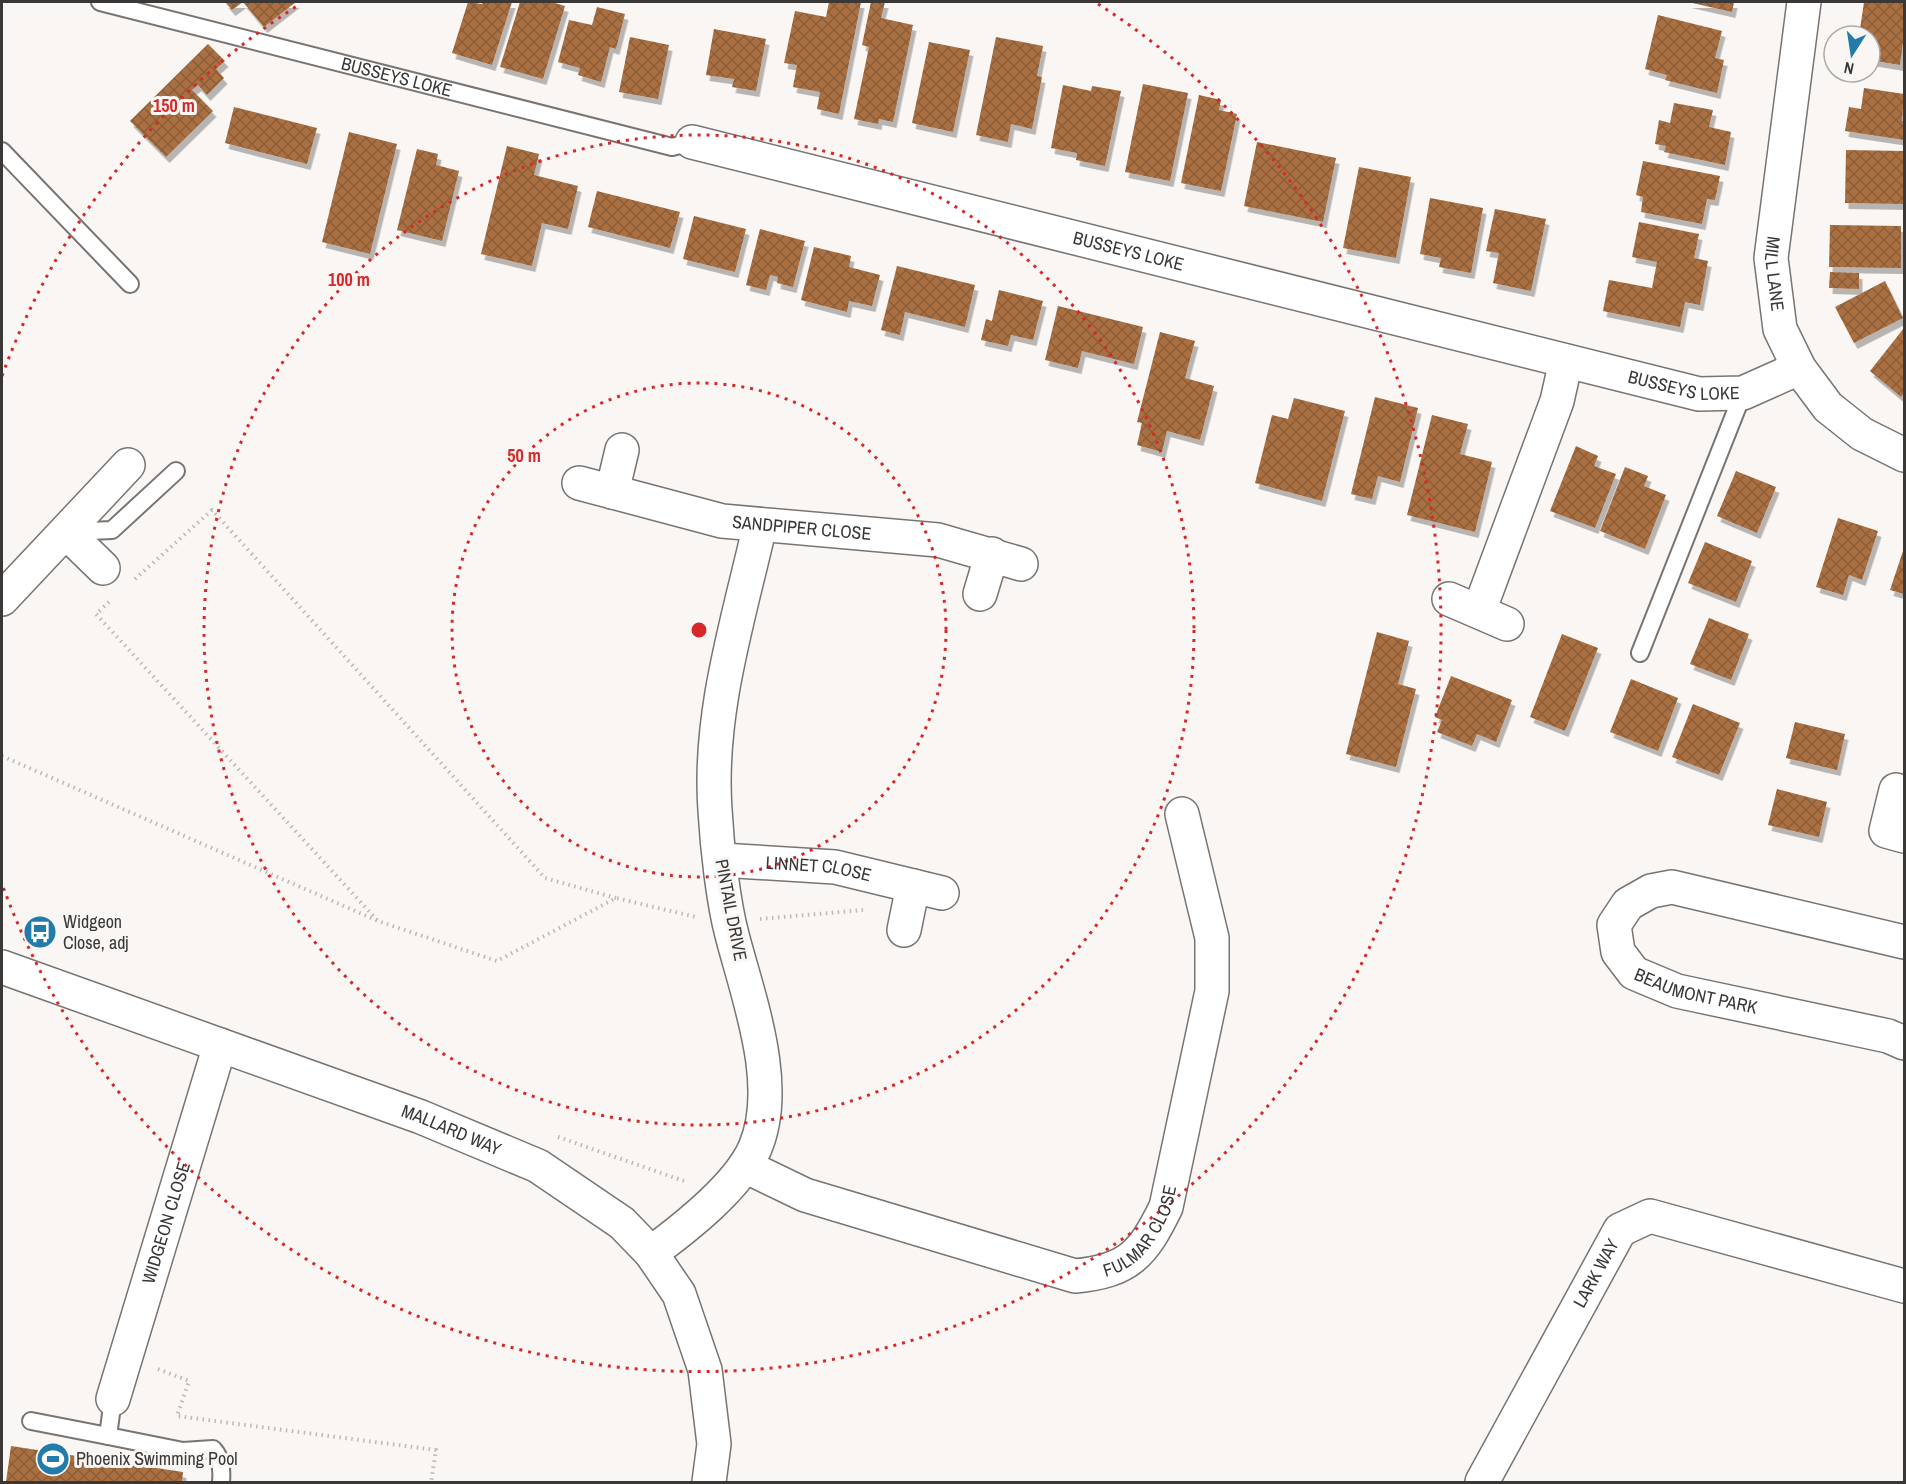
<svg xmlns="http://www.w3.org/2000/svg" width="1906" height="1484" font-family="'Archivo Narrow',sans-serif">
<style>
.building{fill:url(#building-cross-hatch);filter:url(#shadow)}
.lines{fill:none;stroke-linecap:round;stroke-linejoin:round}
.lane-casing{stroke:#787472;stroke-width:20}
.street-casing{stroke:#787472;stroke-width:36}
.path{stroke:#bbb8b6;stroke-width:4;stroke-dasharray:1.5 4.5;stroke-linecap:butt}
.lane{stroke:#fff;stroke-width:16}
.street{stroke:#fff;stroke-width:33}
.ring{fill:none;stroke:#d62828;stroke-width:3;stroke-dasharray:3 6}
.labels{text-anchor:middle;stroke-width:6;stroke-linejoin:round;paint-order:stroke}
.street-label{font-size:18px;fill:#393837;stroke:#f9f6f3}
.poi-label{font-size:18px;fill:#393837;stroke:#f9f6f3;text-anchor:start}
.centre{fill:#d62828;stroke:#f9f6f3;stroke-width:3}
.ring-label{font-size:18px;text-anchor:middle;font-weight:bold;fill:#d62828;stroke:#f9f6f3;stroke-width:6;stroke-linejoin:round;paint-order:stroke}
</style>
<defs>
<pattern id="building-cross-hatch" width="8" height="8" patternUnits="userSpaceOnUse" patternTransform="scale(1.5)"><rect width="8" height="8" fill="#aa7043"/><path d="M0 0l8 8M0 8l8-8" fill="none" stroke="#8b5d39"/></pattern>
<filter id="shadow"><feDropShadow dx="3.5" dy="6" stdDeviation="0" flood-color="#0004"/></filter>
</defs>
<rect width="100%" height="100%" fill="#f9f6f3"/>
<path class="building" d="M 225,2 L 296,2 L 264,27 L 243,2 L 232,10 Z
M 468,2 L 482,4 L 483,2 L 512,2 L 492,65 L 452,53 Z
M 520,2 L 551,2 L 565,6 L 543,79 L 500,67 Z
M 829,2 L 861,2 L 839,114 L 817,109 L 820,92 L 793,87 L 797,65 L 784,63 L 795,11 L 826,17 Z
M 871,2 L 885,2 L 881,18 L 913,25 L 893,122 L 879,119 L 878,124 L 854,119 L 869,47 L 862,45 Z
M 1688,2 L 1734,2 L 1732,12 Z
M 1864,2 L 1904,2 L 1904,35 L 1900,65 L 1870,60 L 1870,36 L 1859,36 Z
M 597,7 L 625,14 L 616,49 L 610,47 L 601,82 L 578,75 L 580,68 L 558,62 L 569,20 L 592,25 Z
M 1658,15 L 1722,31 L 1715,58 L 1724,60 L 1717,93 L 1665,80 L 1667,75 L 1645,69 Z
M 714,29 L 766,39 L 756,91 L 732,87 L 734,79 L 706,75 Z
M 630,37 L 669,45 L 658,99 L 619,92 Z
M 996,37 L 1043,46 L 1037,76 L 1042,77 L 1032,129 L 1011,124 L 1008,142 L 976,135 Z
M 929,42 L 970,50 L 953,132 L 912,123 Z
M 208,44 L 225,61 L 216,69 L 224,78 L 207,95 L 198,85 L 192,90 L 213,111 L 166,157 L 130,121 Z
M 1143,84 L 1188,93 L 1170,181 L 1125,172 Z
M 1063,85 L 1091,91 L 1092,86 L 1121,91 L 1105,166 L 1076,160 L 1077,153 L 1051,148 Z
M 1864,88 L 1904,94 L 1902,121 L 1904,121 L 1904,140 L 1845,131 L 1849,107 L 1861,109 Z
M 1199,95 L 1221,100 L 1219,110 L 1237,114 L 1221,191 L 1181,183 Z
M 1674,103 L 1713,110 L 1709,127 L 1731,132 L 1725,165 L 1664,152 L 1666,146 L 1655,144 L 1659,120 L 1670,123 Z
M 234,107 L 317,128 L 307,164 L 225,143 Z
M 349,132 L 397,144 L 370,254 L 322,242 Z
M 1257,142 L 1336,158 L 1323,222 L 1244,206 Z
M 507,146 L 539,154 L 534,175 L 578,186 L 568,229 L 542,223 L 532,266 L 481,254 Z
M 417,149 L 438,154 L 436,165 L 459,171 L 442,241 L 397,230 Z
M 1846,150 L 1904,151 L 1904,204 L 1845,203 Z
M 1643,161 L 1720,176 L 1715,200 L 1707,199 L 1702,224 L 1641,212 L 1643,197 L 1636,195 Z
M 1359,167 L 1411,177 L 1396,258 L 1343,248 Z
M 597,191 L 680,212 L 670,248 L 588,227 Z
M 1430,198 L 1483,208 L 1471,273 L 1439,267 L 1441,258 L 1420,254 Z
M 1495,209 L 1546,219 L 1531,291 L 1493,283 L 1499,253 L 1486,251 Z
M 694,216 L 746,229 L 735,272 L 683,259 Z
M 1639,222 L 1699,234 L 1694,258 L 1708,261 L 1700,305 L 1685,302 L 1680,327 L 1603,311 L 1609,280 L 1652,288 L 1657,262 L 1632,257 Z
M 1830,225 L 1901,226 L 1901,268 L 1829,267 Z
M 760,229 L 805,241 L 793,287 L 777,283 L 778,277 L 770,275 L 766,290 L 746,285 Z
M 814,247 L 851,256 L 849,267 L 880,275 L 872,306 L 849,301 L 847,312 L 801,300 Z
M 897,266 L 975,285 L 965,327 L 905,312 L 900,335 L 881,330 Z
M 1830,272 L 1859,273 L 1859,289 L 1829,288 Z
M 1885,281 L 1903,318 L 1854,343 L 1835,307 Z
M 999,290 L 1043,301 L 1033,340 L 1011,335 L 1008,346 L 981,340 L 986,319 L 992,321 Z
M 1058,306 L 1143,327 L 1134,364 L 1082,351 L 1078,368 L 1045,360 Z
M 1904,328 L 1904,393 L 1901,397 L 1870,371 Z
M 1160,332 L 1195,341 L 1185,378 L 1214,386 L 1200,440 L 1167,431 L 1162,452 L 1137,445 L 1142,423 L 1137,422 Z
M 1375,397 L 1418,408 L 1400,482 L 1378,476 L 1372,499 L 1351,494 Z
M 1294,398 L 1345,411 L 1322,501 L 1255,483 L 1272,415 L 1288,419 Z
M 1432,415 L 1468,424 L 1460,454 L 1492,462 L 1475,532 L 1407,515 Z
M 1576,446 L 1598,456 L 1594,466 L 1616,474 L 1595,528 L 1550,511 Z
M 1625,467 L 1648,476 L 1644,486 L 1666,495 L 1645,549 L 1600,531 Z
M 1736,471 L 1776,487 L 1757,533 L 1717,516 Z
M 1838,518 L 1878,531 L 1862,580 L 1849,575 L 1843,595 L 1816,587 Z
M 1705,542 L 1752,561 L 1736,602 L 1688,583 Z
M 1904,548 L 1904,594 L 1890,590 Z
M 1709,618 L 1749,634 L 1731,680 L 1690,664 Z
M 1377,632 L 1409,641 L 1398,684 L 1416,689 L 1396,767 L 1346,754 Z
M 1562,634 L 1598,648 L 1565,731 L 1530,717 Z
M 1451,676 L 1512,700 L 1496,742 L 1477,734 L 1472,746 L 1437,732 L 1442,720 L 1435,717 Z
M 1631,679 L 1678,698 L 1658,751 L 1610,732 Z
M 1693,704 L 1740,723 L 1719,775 L 1672,757 Z
M 1795,722 L 1845,734 L 1837,770 L 1786,758 Z
M 1777,789 L 1827,802 L 1819,837 L 1768,825 Z
M 11,1446 L 183,1472 L 182,1482 L 6,1482 Z"/>
<g class="lines">
<defs>
<g id="lane">
<path id="s1" d="M 100,2 L 672,147 L 692,142"/>
<path d="M 2,151 L 130,284"/>
<path d="M 67,532 L 112,530 L 176,471"/>
<path d="M 1640,653 L 1743,393"/>
<path d="M 113,1399 L 108,1436 L 183,1451 L 213,1449 C 222,1458 222,1471 221,1482"/>
<path d="M 31,1421 L 108,1436"/>
</g>
<g id="street">
<path id="s2" d="M 1804,2 L 1771,258 L 1780,329 L 1799,368 L 1828,407 L 1862,434 L 1904,455"/>
<path id="s3" d="M 692,142 L 1699,394 L 1743,393 L 1799,368"/>
<path id="s4" d="M 579,483 L 722,521 L 938,540 L 1021,564"/>
<path d="M 612,492 L 622,450"/>
<path d="M 66,532 L 103,568"/>
<path d="M 980,594 L 992,554"/>
<path d="M 2,599 L 128,465"/>
<path d="M 1449,599 L 1507,624"/>
<path d="M 1479,611 L 1557,401 L 1566,361"/>
<path d="M 1896,790 L 1886,831 L 1904,836"/>
<path id="s5" d="M 721,860 L 835,867 L 942,893"/>
<path d="M 904,930 L 913,886"/>
<path id="s6" d="M 1904,942 L 1672,887 L 1651,891 L 1628,904 L 1614,925 L 1618,952 L 1634,973 L 1677,991 L 1888,1036 L 1904,1043"/>
<path id="s7" d="M 2,967 L 421,1117 L 538,1166 L 622,1223 L 651,1253 L 679,1294 L 705,1370 L 714,1444 L 709,1482"/>
<path id="s8" d="M 745,1166 L 805,1195 L 1075,1276 C 1129,1271 1143,1254 1166,1207 L 1212,991 L 1212,938 L 1182,814"/>
<path d="M 651,1253 C 685,1228 738,1187 755,1148 C 782,1085 748,997 732,935 C 723,901 717,846 715,810 C 708,713 739,618 760,525"/>
<path id="s9" d="M 113,1399 L 220,1045"/>
<path id="s10" d="M 1482,1482 L 1620,1230 L 1650,1216 L 1904,1286"/>
</g>
</defs>
<use href="#lane" class="lane-casing"/>
<use href="#street" class="street-casing"/>
<path class="path" d="M 135,579 L 212,510 L 545,878 L 616,898
M 109,602 L 96,614 L 378,921
M 2,756 L 378,921 L 497,961 L 616,898 L 696,917
M 760,919 L 863,910
M 558,1137 L 687,1182
M 158,1369 L 189,1381 L 177,1416 L 436,1450 L 431,1482"/>
<use href="#lane" class="lane"/>
<use href="#street" class="street"/>
</g>
<g class="ring">
<circle cx="699" cy="630" r="247"/>
<circle cx="699" cy="630" r="495"/>
<path d="M2 376A742 742 0 0 1 300 4M1098 4A742 742 0 1 1 2 884"/>
</g>
<defs>
<symbol id="bus-disc" viewBox="-11 -11 22 22"><circle r="9.5" fill="#227ba9" stroke="#f9f6f3"/><path d="M-5-6H5V4H4V6H2V4H-2V6H-4V4H-5ZM-3.5-4V0h7V-4ZM-3.5 1.2v1.5H-2V1.2ZM2 1.2v1.5H3.5V1.2Z" fill="#fff"/></symbol>
<symbol id="stadium-disc" viewBox="-11 -11 22 22"><circle r="9.5" fill="#227ba9" stroke="#f9f6f3"/><path d="M0-5a6.5 5 0 1 0 0 10a6.5 5 0 1 0 0-10ZM-3.5-1.8h7v3.6h-7Z" fill="#fff"/></symbol>
</defs>
<g fill-rule="evenodd">
<use href="#bus-disc" x="21" y="913" width="38" height="38"/>
<use href="#stadium-disc" x="34" y="1440" width="38" height="38"/>
</g>
<g class="labels">
<g class="street-label">
<text dy="6" stroke="none"><textPath href="#s1" startOffset="306">BUSSEYS LOKE</textPath></text>
<text dy="6" stroke="none"><textPath href="#s3" startOffset="450">BUSSEYS LOKE</textPath></text>
<text dy="6" stroke="none"><textPath href="#s2" startOffset="274">MILL LANE</textPath></text>
<text dy="6" stroke="none"><textPath href="#s3" startOffset="1022">BUSSEYS LOKE</textPath></text>
<text dy="6" stroke="none"><textPath href="#s4" startOffset="228">SANDPIPER CLOSE</textPath></text>
<text dy="6" stroke="none"><textPath href="#s5" startOffset="98">LINNET CLOSE</textPath></text>
<text transform="translate(731 910) rotate(79)" y="6">PINTAIL DRIVE</text>
<text dy="6" stroke="none"><textPath href="#s6" startOffset="430">BEAUMONT PARK</textPath></text>
<text dy="6" stroke="none"><textPath href="#s7" startOffset="478">MALLARD WAY</textPath></text>
<text dy="6" stroke="none"><textPath href="#s9" startOffset="184">WIDGEON CLOSE</textPath></text>
<text dy="6" stroke="none"><textPath href="#s8" startOffset="435">FULMAR CLOSE</textPath></text>
<text dy="6" stroke="none"><textPath href="#s10" startOffset="238">LARK WAY</textPath></text>
</g>
<g class="poi-label">
<text x="63" y="928">Widgeon<tspan x="63" dy="21">Close, adj</tspan></text>
<text x="76" y="1465">Phoenix Swimming Pool</text>
</g>
</g>
<circle cx="699" cy="630" r="9" class="centre"/>
<g class="ring-label">
<text x="174" y="112">150 m</text>
<text x="349" y="286">100 m</text>
<text x="524" y="462">50 m</text>
</g>
<rect width="1906" height="1484" fill="none" stroke="#393837" stroke-width="6"/>
<g transform="translate(1852 54) rotate(192)"><circle r="28" fill="#f9f6f3" stroke="#acaaa8" stroke-width="1.5"/>
<path d="M0-4.5L10 22L0 15L-10 22Z" fill="#227ba9"/>
<text y="-9" font-size="16" font-weight="bold" text-anchor="middle" fill="#393837">N</text>
</g>
</svg>
